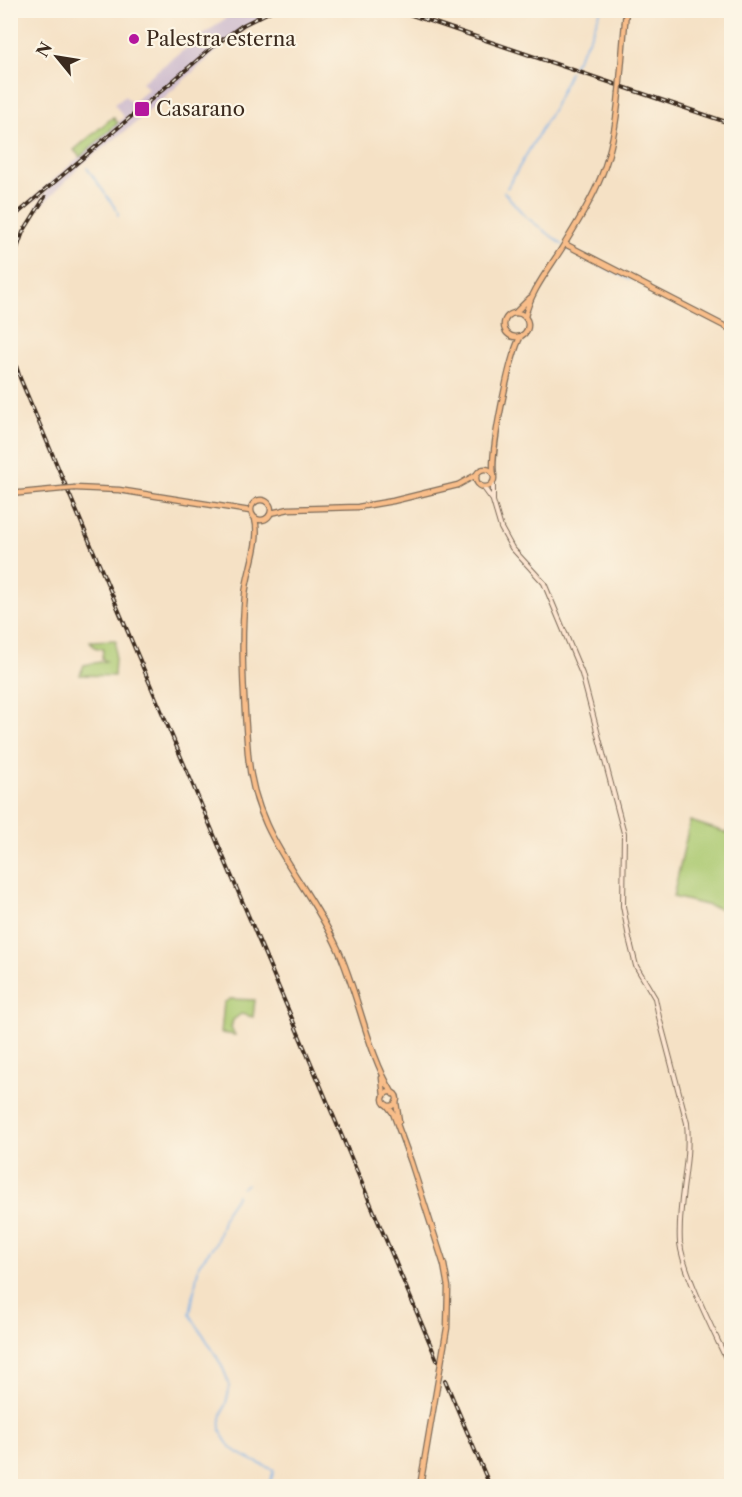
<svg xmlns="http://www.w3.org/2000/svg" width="742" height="1497" font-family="'Libre Caslon Text',serif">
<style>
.industrial{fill:#cfbdce}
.green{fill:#abc971;stroke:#737a48;stroke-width:1.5}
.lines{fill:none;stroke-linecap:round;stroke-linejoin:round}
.stream{stroke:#79afe7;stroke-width:1.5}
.secondary-casing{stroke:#7c6a58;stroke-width:6}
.primary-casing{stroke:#7c6a58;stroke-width:7}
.secondary{stroke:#fce5d0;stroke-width:4}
.primary{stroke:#f8bd89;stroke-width:4.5}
.rail-casing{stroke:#3b2a1e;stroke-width:4}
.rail{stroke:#fcf5e5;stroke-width:1.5;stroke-dasharray:4.5;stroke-linecap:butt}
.primary-bridge-casing{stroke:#7c6a58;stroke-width:7;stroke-linecap:butt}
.primary-bridge{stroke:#f8bd89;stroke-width:4.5}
.poi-dot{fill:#b5179e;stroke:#fcf5e5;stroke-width:2}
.labels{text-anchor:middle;stroke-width:4.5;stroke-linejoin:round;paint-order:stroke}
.poi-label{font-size:20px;fill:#3b2a1e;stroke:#fcf5e5;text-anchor:start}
</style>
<rect width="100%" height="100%" fill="#fcf5e5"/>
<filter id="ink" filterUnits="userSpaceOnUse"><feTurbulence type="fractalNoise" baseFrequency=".0167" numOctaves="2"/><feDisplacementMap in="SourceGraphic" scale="12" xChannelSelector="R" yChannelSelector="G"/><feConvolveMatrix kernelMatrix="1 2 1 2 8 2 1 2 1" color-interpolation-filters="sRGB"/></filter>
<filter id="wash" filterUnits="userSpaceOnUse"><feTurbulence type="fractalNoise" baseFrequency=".008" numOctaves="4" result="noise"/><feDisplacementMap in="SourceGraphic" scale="24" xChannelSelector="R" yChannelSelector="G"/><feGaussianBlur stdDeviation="1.35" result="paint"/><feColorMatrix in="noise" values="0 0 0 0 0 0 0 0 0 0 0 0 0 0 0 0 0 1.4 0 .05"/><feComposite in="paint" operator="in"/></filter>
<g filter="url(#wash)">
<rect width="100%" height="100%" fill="#f5e1c5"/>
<path class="industrial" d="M 235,11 L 276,11 L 259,19 L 229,40 L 133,125 L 82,164 L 38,209 L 36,207 L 49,189 L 32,203 L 31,200 L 124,117 L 114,104 L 125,96 L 132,103 L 148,89 L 142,82 Z"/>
<path class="green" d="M 113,117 L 118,123 L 80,157 L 74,150 Z
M 116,640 L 114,676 L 80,675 L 84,665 L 106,661 L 102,659 L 103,649 L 94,647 L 90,641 Z
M 690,821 L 731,834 L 731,914 L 730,911 L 673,897 Z
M 230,999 L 255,1000 L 253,1017 L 241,1014 L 233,1020 L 231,1028 L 235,1035 L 221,1033 L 224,1003 Z"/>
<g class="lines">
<path class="stream" d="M 572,68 L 590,37 L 601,10
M 87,168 L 118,212 L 118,216
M 507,188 L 553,109 L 570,72
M 504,192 L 525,216 L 563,245
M 567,248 L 630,280
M 242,1188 L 247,1184
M 237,1195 L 226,1211 L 216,1243 L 199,1264 L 190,1314 C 199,1330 229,1370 229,1388 C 229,1398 223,1409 221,1419 C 216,1450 253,1460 274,1470 L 269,1486"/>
</g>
</g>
<g filter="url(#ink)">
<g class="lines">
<defs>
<path id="secondary" d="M 493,483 L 493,501 L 501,528 L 512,548 L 544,583 L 582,674 L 624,833 L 623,906 L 629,938 L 636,966 L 655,998 L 659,1017
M 484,488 L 492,499
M 659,1017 L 687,1123 C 691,1163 677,1203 680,1243 C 683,1273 718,1340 732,1371"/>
<path id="primary" d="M 625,22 L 626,10
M 565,244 L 732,330
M 515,313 L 530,298
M504 325a12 12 0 1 1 24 0a12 12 0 1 1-24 0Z
M 525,317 C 530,292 549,269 562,248 C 598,189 613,164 619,93
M476 478a9 9 0 1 1 18 0a9 9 0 1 1-18 0Z
M 494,475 C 489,456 510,353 521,336
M 75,488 L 119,490 L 250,511
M 10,494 L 62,489
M251 510a10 10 0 1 1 20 0a10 10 0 1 1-20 0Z
M 271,513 L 289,509 L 358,507 L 393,501 L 458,485 L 476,475
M 255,519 C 261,542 247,571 245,595 C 240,645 244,704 248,754 C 255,839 306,878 338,949 C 359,996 367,1051 393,1094
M 382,1078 L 384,1096
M383 1099a7 7 0 1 1 14 0a7 7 0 1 1-14 0Z
M 396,1102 L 399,1121
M 387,1105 L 393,1113 L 411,1162 L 444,1265 L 448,1287 L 447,1328 L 420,1486"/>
</defs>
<use href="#secondary" class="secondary-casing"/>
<use href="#primary" class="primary-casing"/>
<use href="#secondary" class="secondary"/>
<use href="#primary" class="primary"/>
<defs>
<path id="rail" d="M 397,10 L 732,124
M 10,220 L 215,45 L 243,25 L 273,10
M 10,268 L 23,232 L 45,197
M 10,347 L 20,378 L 437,1360
M 445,1380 L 490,1486"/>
</defs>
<use href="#rail" class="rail-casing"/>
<use href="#rail" class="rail"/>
<defs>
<path id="primary-bridge" d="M 619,93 L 625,22
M 62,489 L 75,488"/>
</defs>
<use href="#primary-bridge" class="primary-bridge-casing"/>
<use href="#primary-bridge" class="primary-bridge"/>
</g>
</g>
<g class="poi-dot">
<circle cx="134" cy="39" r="6"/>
<rect x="134" y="101" width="16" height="16" rx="3"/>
</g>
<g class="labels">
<g class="poi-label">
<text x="146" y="46">Palestra esterna</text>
<text x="156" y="116">Casarano</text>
</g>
</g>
<rect width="742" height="1497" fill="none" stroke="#fcf5e5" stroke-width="36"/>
<g transform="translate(57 57) rotate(300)" stroke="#fcf5e5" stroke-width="4.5" paint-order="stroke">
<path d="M0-4.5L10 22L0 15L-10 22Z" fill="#3b2a1e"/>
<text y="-9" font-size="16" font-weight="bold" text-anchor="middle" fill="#3b2a1e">N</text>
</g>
</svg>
